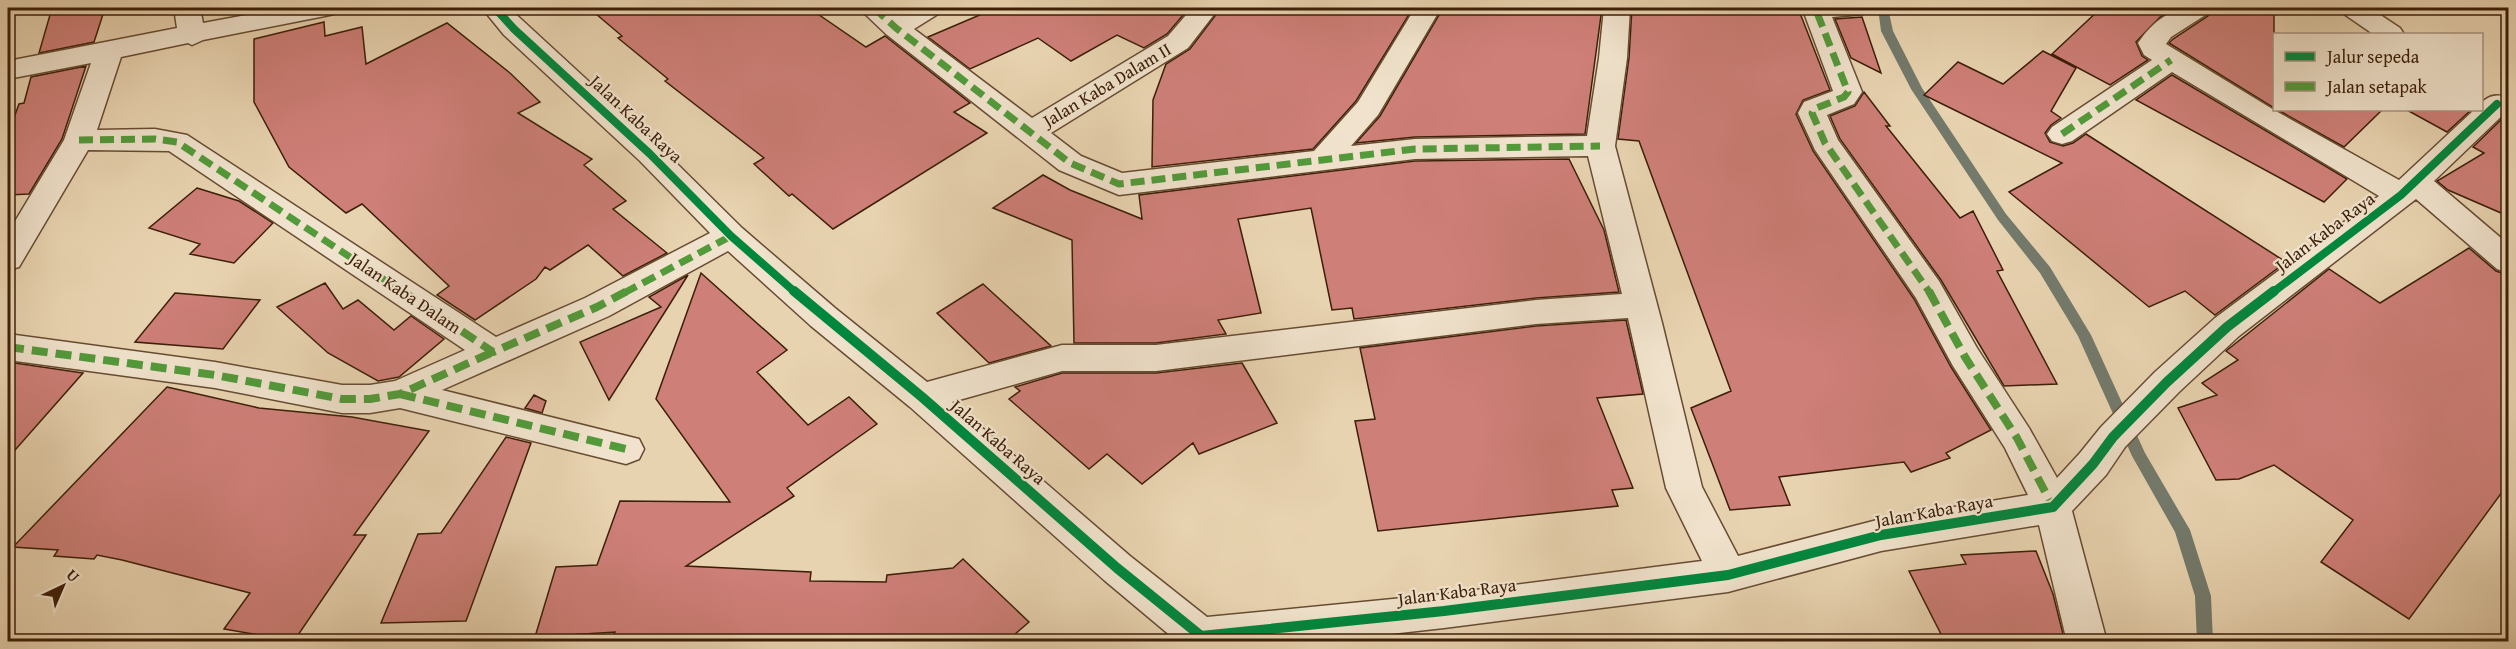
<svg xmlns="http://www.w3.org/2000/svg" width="2516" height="649" font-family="'Gentium Book Plus',serif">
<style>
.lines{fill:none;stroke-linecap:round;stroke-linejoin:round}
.stream{fill:#737a6c;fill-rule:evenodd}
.building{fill:#ce7f78;stroke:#3c1f08;stroke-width:1.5}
.street-casing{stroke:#674c32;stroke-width:3}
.street{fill:#f0e2cc;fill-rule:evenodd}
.quiet-far1{stroke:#529a3a;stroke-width:7;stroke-dasharray:14 7;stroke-linecap:butt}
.quiet{stroke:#529a3a;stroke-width:8;stroke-dasharray:16 8;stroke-linecap:butt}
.cycleway-far1-casing{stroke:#f0e2cc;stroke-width:11}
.cycleway-casing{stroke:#f0e2cc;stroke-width:14}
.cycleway-far1{stroke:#00873e;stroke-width:8}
.cycleway{stroke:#00873e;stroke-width:10}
.labels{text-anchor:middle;stroke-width:4.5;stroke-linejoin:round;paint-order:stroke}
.street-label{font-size:18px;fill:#3c1f08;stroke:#f0e2cc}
</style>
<rect width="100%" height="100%" fill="#e8d3b0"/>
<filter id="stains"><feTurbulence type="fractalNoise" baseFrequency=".00333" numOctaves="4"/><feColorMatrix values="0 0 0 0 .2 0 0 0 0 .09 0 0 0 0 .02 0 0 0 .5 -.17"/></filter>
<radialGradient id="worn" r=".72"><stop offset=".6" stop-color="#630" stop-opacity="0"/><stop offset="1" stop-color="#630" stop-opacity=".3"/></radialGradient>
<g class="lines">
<path class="stream" d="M 1878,8 L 1888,8 L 1893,31 L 1922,88 L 2006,214 L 2050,267 L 2091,335 L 2145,453 L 2190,530 L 2211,596 L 2213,642 L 2197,642 L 2195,596 L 2175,532 L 2132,456 L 2078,336 L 2040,273 L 1998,220 L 1911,89 L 1881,31 Z"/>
</g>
<path class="building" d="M 52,8 L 105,8 L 94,42 L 39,53 Z
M 589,8 L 809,8 L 866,47 L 885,36 L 970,103 L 954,112 L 987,133 L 833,229 L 792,194 L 789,196 L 754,164 L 764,158 L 665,81 L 668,79 L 618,38 L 622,36 Z
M 996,8 L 1189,8 L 1167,34 L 1144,48 L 1117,35 L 1071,61 L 1038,38 L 970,69 L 928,37 Z
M 1221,8 L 1413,8 L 1356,101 L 1313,149 L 1152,167 L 1153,100 L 1166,64 L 1190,49 Z
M 1443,8 L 1602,8 L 1585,134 L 1415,137 L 1356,143 L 1380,116 Z
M 1632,8 L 1798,8 L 1830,90 L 1803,100 L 1796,114 L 1813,151 L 1914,299 L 1951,367 L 1991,430 L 1946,453 L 1950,458 L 1911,472 L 1904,462 L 1779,477 L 1790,505 L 1730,510 L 1691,408 L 1731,391 L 1639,141 L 1618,139 L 1629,58 Z
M 2101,8 L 2179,8 L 2160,17 L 2136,42 L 2142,56 L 2148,60 L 2110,85 L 2052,54 Z
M 2213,8 L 2274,8 L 2274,108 L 2169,43 L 2173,39 L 2208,16 Z
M 1862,17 L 1881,73 L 1851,58 L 1835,19 Z
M 324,22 L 325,36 L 362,27 L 366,64 L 447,23 L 510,73 L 540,102 L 518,113 L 592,159 L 584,165 L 626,201 L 613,209 L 667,253 L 623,276 L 588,245 L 550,270 L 545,267 L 536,279 L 475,320 L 437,295 L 449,286 L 362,204 L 346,213 L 289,167 L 254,102 L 254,39 Z
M 2043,51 L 2076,68 L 2051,111 L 2061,118 L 2051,125 L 2045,133 L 2050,142 L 2063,146 L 2073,143 L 2086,134 L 2286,262 L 2215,315 L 2185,291 L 2149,307 L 2009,192 L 2062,163 L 1924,95 L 1958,62 L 2003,84 Z
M 86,66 L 62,139 L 29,194 L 8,195 L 8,134 L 19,104 L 24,103 L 31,77 Z
M 2172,75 L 2347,179 L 2324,202 L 2136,100 Z
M 1864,92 L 1890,126 L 1886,126 L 1960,218 L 1973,211 L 2003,270 L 1997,271 L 2057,384 L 2004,386 L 1941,280 L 1840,139 L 1830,116 L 1855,106 Z
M 2278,110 L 2382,110 L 2344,147 Z
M 2407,110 L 2471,110 L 2447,132 Z
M 2508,113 L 2508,216 L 2448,190 L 2437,181 L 2484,153 L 2473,147 Z
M 1569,159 L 1604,230 L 1619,292 L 1536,298 L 1354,319 L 1352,308 L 1332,310 L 1311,208 L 1238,219 L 1261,313 L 1218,320 L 1226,334 L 1156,343 L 1074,343 L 1072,240 L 993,208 L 1043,175 L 1070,190 L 1142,219 L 1139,195 L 1415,161 Z
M 197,188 L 239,201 L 273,223 L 234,263 L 190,254 L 200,244 L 149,228 Z
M 2469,248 L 2496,271 L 2508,275 L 2508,484 L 2409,619 L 2321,562 L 2353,520 L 2274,465 L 2239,479 L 2216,480 L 2178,408 L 2217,395 L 2202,383 L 2238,360 L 2226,351 L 2329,269 L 2380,303 Z
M 701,273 L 787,350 L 757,372 L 808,425 L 849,397 L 877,424 L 787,488 L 794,496 L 686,566 L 811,572 L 810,581 L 886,582 L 887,575 L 953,568 L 963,559 L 1029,622 L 1006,642 L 612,642 L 615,632 L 535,637 L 556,567 L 597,565 L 620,501 L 730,502 L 656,399 Z
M 688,275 L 668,307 L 609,400 L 580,342 L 661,307 L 649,297 Z
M 325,283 L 343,309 L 358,300 L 394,330 L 411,316 L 444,339 L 399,377 L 378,381 L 328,353 L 277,307 Z
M 983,284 L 1051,346 L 989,363 L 937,313 Z
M 175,293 L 260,300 L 223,349 L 135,342 Z
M 1626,320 L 1643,394 L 1597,398 L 1633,488 L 1612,490 L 1618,506 L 1378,531 L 1355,421 L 1375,419 L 1360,348 L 1536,326 Z
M 8,362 L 83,373 L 8,458 Z
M 1242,363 L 1277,423 L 1199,454 L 1193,443 L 1142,484 L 1107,454 L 1089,469 L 1009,399 L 1020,391 L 1015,387 L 1062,373 L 1156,373 Z
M 167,387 L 259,408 L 352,417 L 429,431 L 354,535 L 366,535 L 294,641 L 224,629 L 250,593 L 122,560 L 97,555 L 94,559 L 54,556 L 58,550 L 13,547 Z
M 534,395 L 546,401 L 542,413 L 525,408 Z
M 506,437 L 531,443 L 466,621 L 381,623 L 418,534 L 441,533 Z
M 2036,551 L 2053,594 L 2065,642 L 1945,642 L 1909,571 L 1966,564 L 1961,555 Z"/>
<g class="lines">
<defs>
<path id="street" d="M 174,8 L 200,8 L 203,23 L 285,8 L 338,8 L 334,14 L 325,16 L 203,40 L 192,45 L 188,43 L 121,57 L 97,130 L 155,129 L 187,135 L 496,337 L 585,298 L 710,233 L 640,161 L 504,35 L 482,8 L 509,8 L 660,147 L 742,228 L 835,308 L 927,382 L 1062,345 L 1156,345 L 1536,300 L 1622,294 L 1588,156 L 1415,159 L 1119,195 L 1059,170 L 886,34 L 865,14 L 861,8 L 889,8 L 898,15 L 911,8 L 942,8 L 938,14 L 914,29 L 1032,118 L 1168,36 L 1192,8 L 1219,8 L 1188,48 L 1051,133 L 1081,156 L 1122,173 L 1314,151 L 1358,102 L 1415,8 L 1441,8 L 1378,115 L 1351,146 L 1415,139 L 1587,136 L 1599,58 L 1604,8 L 1630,8 L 1627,58 L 1615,146 L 1662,323 L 1702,487 L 1738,556 L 1881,519 L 2028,495 L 2005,448 L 1953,366 L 1916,298 L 1815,150 L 1798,113 L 1804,102 L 1833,91 L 1803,10 L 1804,8 L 1867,8 L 1863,14 L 1832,17 L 1862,92 L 1854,104 L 1827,115 L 1838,140 L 1939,281 L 1977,348 L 2029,428 L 2057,478 L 2080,453 L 2101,427 L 2155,372 L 2215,318 L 2379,196 L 2172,72 L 2072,141 L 2062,144 L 2052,141 L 2047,134 L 2052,127 L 2152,60 L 2144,55 L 2138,43 C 2157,15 2179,4 2211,8 L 2207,14 L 2171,37 L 2166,44 L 2274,110 L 2399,180 L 2474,110 L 2482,110 L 2482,102 C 2490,95 2497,94 2507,97 L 2507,111 L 2434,181 L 2508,244 L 2508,273 L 2497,269 L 2416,199 L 2239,336 L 2179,392 L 2125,447 L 2106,475 L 2072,511 L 2107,642 L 2067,642 L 2039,525 L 1881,551 L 1728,592 L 1444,628 L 1319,642 L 1178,642 L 1104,580 L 910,407 L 811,326 L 728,251 L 609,316 L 442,390 L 639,439 L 644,449 L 639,459 L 626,464 L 400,408 L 370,413 L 342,413 L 215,388 L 8,360 L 8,334 L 215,362 L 342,385 L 370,385 L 395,381 L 465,350 L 169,151 L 88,150 L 19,267 L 8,270 L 8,233 L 64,140 L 91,63 L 8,79 L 8,61 L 177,28 ZM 1628,318 L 1666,488 L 1702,561 L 1444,594 L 1207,617 L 1130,556 L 952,402 L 1062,371 L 1156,371 L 1536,324 Z
M 2340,8 L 2370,8 L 2400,28 L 2404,34 L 2373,34 L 2344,14 Z"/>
</defs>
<use href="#street" class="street-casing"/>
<use href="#street" class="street"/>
<path class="quiet-far1" d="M 874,8 L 896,28 L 1070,163 L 1119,184 L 1415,149 L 1600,146
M 1854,8 L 1816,10 L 1848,92 L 1844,97 L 1814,109 L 1812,113 L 1825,143 L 1930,293
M 2062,134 L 2171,60
M 79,140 L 155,139 L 177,142 L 404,293
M 624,293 L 731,236"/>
<path class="quiet" d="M 402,291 L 493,352 L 597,307 L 627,291
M 1929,291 L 1965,357 L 2017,438 L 2053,507
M 8,347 L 215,375 L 342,399 L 370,399 L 400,394 L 493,352
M 400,394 L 626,449"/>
<defs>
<path id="cycleway-far1" d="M 495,8 L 514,29 L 650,154 L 731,236 L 796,293
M 2272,293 L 2401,195 L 2497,104"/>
<path id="cycleway" d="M 794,291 L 922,397 L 1117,568 L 1201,636 L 1444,611 L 1728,575 L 1881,535 L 2053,507 L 2093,464 L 2113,437 L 2167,382 L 2227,327 L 2274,291"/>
</defs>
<use href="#cycleway-far1" class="cycleway-far1-casing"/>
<use href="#cycleway" class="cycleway-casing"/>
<use href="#cycleway-far1" class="cycleway-far1"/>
<use href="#cycleway" class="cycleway"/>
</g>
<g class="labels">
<g class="street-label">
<text transform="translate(1107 85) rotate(-31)" y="6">Jalan Kaba Dalam II</text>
<text transform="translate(636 119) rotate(43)" y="6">Jalan Kaba Raya</text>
<text transform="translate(2325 232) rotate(-37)" y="6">Jalan Kaba Raya</text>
<text transform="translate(405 293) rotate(34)" y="6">Jalan Kaba Dalam</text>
<text transform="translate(998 442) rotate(41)" y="6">Jalan Kaba Raya</text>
<text transform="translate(1934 511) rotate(-10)" y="6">Jalan Kaba Raya</text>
<text transform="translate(1457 592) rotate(-7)" y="6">Jalan Kaba Raya</text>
</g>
</g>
<rect width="2516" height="649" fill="none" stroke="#e8d3b0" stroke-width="30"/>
<rect x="9" y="9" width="2498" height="631" fill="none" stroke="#3c1f08" stroke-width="3"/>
<rect x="15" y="15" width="2486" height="619" fill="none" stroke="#3c1f08" stroke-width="1.5"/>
<rect x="2273" y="33" width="210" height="78" fill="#f0e2cc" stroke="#a8947e" stroke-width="1.5"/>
<rect x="2285" y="52" width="30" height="9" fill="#00873e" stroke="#a8947e" stroke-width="1.5"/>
<text x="2327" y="63" font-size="18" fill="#3c1f08">Jalur sepeda</text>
<rect x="2285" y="82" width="30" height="9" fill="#529a3a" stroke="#a8947e" stroke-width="1.5"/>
<text x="2327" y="93" font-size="18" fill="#3c1f08">Jalan setapak</text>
<g transform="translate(63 586) rotate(44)" stroke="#f0e2cc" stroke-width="4.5" paint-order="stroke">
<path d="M0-4.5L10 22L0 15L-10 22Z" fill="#3c1f08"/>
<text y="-9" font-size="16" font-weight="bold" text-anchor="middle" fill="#3c1f08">U</text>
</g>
<rect width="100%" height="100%" filter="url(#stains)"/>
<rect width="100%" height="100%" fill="url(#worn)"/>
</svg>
